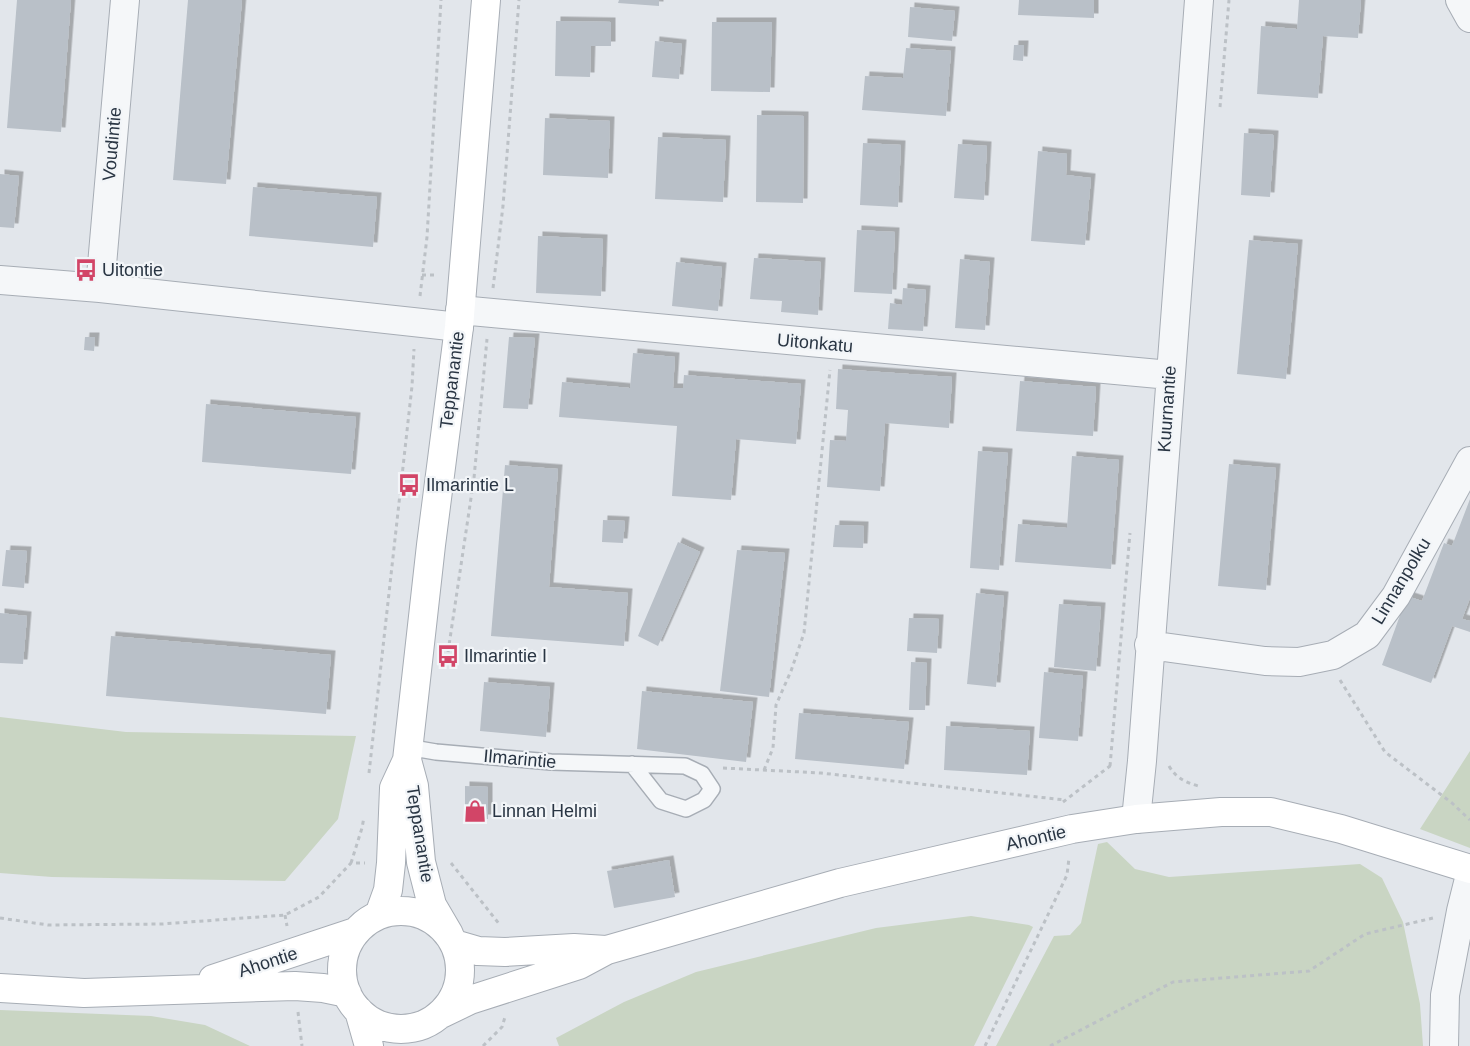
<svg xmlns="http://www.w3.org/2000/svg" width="1470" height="1046" font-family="Arial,sans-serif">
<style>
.green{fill:#c9d5c3}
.building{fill:#b9c0c8;filter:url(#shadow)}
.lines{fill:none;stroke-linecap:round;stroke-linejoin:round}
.lane-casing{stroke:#a7adb5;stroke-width:18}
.street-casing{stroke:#a7adb5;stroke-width:30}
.secondary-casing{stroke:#a7adb5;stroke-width:30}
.path{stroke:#bcc1c6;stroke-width:3;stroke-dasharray:4 4;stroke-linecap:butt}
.lane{stroke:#f5f7f9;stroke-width:15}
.street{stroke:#f5f7f9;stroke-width:28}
.secondary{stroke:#fff;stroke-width:28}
.labels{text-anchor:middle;stroke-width:4.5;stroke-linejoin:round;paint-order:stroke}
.street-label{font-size:18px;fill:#293543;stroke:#f2f5f8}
.poi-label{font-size:18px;fill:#293543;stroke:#f2f5f8;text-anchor:start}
</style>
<defs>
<filter id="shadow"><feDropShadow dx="4.5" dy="-4.5" stdDeviation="0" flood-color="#0004"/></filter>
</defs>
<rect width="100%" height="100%" fill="#e2e6eb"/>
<path class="green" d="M 0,717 L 126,732 L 356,736 L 338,819 L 285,881 L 52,877 L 0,873 Z
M 1470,751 L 1470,848 L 1420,829 Z
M 1107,842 L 1135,869 L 1169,877 L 1360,864 L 1382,878 L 1403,922 L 1420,1004 L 1423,1046 L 996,1046 L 1054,936 L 1070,935 L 1081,923 L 1098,844 Z
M 971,916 L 1029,925 L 1033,927 L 974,1046 L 559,1046 L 556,1038 L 624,1002 L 696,972 L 876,928 Z
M 0,1010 L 151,1016 L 205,1025 L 250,1046 L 0,1046 Z"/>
<path class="building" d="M 17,0 L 71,0 L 61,132 L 7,128 Z
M 188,0 L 242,0 L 226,184 L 173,180 Z
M 619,0 L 659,0 L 659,6 L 618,3 Z
M 1019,0 L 1094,0 L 1094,18 L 1018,15 Z
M 1299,0 L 1361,0 L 1358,38 L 1323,36 L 1318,98 L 1257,94 L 1261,26 L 1297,29 Z
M 910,7 L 955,11 L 952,41 L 908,37 Z
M 556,21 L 611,22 L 611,46 L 591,46 L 590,77 L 555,76 Z
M 712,22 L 772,22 L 770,92 L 711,91 Z
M 655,41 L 682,44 L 679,79 L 652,77 Z
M 1014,45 L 1024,45 L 1023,61 L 1013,60 Z
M 906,48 L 951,51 L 946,116 L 862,110 L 865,76 L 903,78 Z
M 757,115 L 804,116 L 803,203 L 756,202 Z
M 545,118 L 610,121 L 608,178 L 543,175 Z
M 1244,133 L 1274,135 L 1270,197 L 1241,195 Z
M 658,137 L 726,140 L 723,202 L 655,199 Z
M 863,143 L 901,145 L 898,207 L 860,205 Z
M 958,144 L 987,146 L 984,200 L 954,198 Z
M 1038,151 L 1067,154 L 1066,175 L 1091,178 L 1085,245 L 1031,241 Z
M 0,174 L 19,176 L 14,228 L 0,227 Z
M 253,187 L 377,197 L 373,247 L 249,236 Z
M 857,230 L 895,232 L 892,294 L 854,292 Z
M 538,236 L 603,239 L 601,296 L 536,293 Z
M 1249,240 L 1298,244 L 1286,379 L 1237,374 Z
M 754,258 L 821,262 L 818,315 L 781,312 L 782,301 L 750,299 Z
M 960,259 L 990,262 L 985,330 L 955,328 Z
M 676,262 L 722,267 L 718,311 L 672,306 Z
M 903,288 L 926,290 L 923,331 L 888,329 L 890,303 L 902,305 Z
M 85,337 L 95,337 L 94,351 L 84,350 Z
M 509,337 L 535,338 L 528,409 L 503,408 Z
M 633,353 L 675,357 L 673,388 L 683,388 L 684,375 L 801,384 L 796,444 L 736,439 L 731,500 L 672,496 L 677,426 L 559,417 L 562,382 L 630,388 Z
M 838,369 L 952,377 L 949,428 L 885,423 L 880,491 L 827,487 L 830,440 L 846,441 L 848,410 L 836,409 Z
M 1020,381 L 1096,387 L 1093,436 L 1016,431 Z
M 206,404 L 356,417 L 351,474 L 202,462 Z
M 978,451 L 1008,453 L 999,570 L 970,568 Z
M 1072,456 L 1119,460 L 1111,569 L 1015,562 L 1018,524 L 1067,528 Z
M 1229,464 L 1276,468 L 1266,590 L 1218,586 Z
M 505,465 L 558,469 L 549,587 L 628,593 L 624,646 L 491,636 Z
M 1470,499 L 1470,598 L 1462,619 L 1470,621 L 1470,632 L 1452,626 L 1431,683 L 1382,665 L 1407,596 L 1422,601 L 1444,543 L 1452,546 Z
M 603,520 L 625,521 L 623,543 L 602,542 Z
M 835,525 L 864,526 L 863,548 L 833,547 Z
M 678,542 L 700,552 L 658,646 L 638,636 Z
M 6,550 L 27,551 L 24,588 L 2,586 Z
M 737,550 L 785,553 L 769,697 L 720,691 Z
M 976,593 L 1004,596 L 996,687 L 967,684 Z
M 1059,604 L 1101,607 L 1096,671 L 1054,667 Z
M 0,613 L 27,616 L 23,664 L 0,663 Z
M 909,618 L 939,619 L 937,653 L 907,651 Z
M 111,636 L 331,655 L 326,714 L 106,696 Z
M 911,662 L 927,663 L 925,710 L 909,710 Z
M 1044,672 L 1083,676 L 1078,741 L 1039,738 Z
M 484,682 L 550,687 L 546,737 L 480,731 Z
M 642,691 L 753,702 L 746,762 L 637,749 Z
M 799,713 L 909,722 L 904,769 L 795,759 Z
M 946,726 L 1030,731 L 1027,775 L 944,770 Z
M 465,786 L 488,787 L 488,819 L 465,819 Z
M 669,860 L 675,897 L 614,908 L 607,871 Z"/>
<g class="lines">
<defs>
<path id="lane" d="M 407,747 L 436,752 L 551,762 L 685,766 L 702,774 L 712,789 L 704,800 L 686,809 L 661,801 L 632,764"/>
<path id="street" d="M 1460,0 L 1470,18
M 0,280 L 100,288 L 459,327
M 100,288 L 125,0
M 460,310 L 1170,375
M 1149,645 L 1265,661 L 1299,662 L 1333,655 L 1367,635 L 1396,596 L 1470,461
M 1136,819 L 1142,761 L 1199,0
M 1444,1046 L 1445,995 L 1461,911 L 1470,875"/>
<path id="secondary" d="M342 970a59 59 0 1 1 118 0a59 59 0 1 1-118 0Z
M 379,915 L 388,890 L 391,863 L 394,788 L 407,760
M 449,934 L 432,905 L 421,862 L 414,786 L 407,760 L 431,545 L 459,327 L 486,0
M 454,944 L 478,951 L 505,952 L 574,948 L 606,950
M 213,979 L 355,932
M 0,988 L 84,993 L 295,986 L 323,988 L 347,993
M 359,1011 L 369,1046
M 439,1015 L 470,1000 L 579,965 L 607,950 L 840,883 L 1072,829 L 1136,819 L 1221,812 L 1271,812 L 1341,829 L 1470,869"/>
</defs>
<use href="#lane" class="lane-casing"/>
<use href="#street" class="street-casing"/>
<use href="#secondary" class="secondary-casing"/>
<path class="path" d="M 1220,107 L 1229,0
M 422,275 L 437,275
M 493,288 L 503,206 L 519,0
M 420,296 L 427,237 L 441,0
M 448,652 L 474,478 L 487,339
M 1340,680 L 1385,752 L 1452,803 L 1470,820
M 1110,766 L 1130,533
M 1169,766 C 1176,778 1185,782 1198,786
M 723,768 L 821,773 L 1065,800
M 764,770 L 773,748 L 776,705 L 791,671 L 804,633 L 830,370
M 369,773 L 412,386 L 414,349
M 1063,802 L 1110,766 L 1114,765
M 351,863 L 362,828 L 364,817
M 451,863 L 500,925
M 285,915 L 287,926
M 0,918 L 48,925 L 162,924 L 285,915 L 319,897 L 351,863 L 365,863
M 298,1012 L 302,1046
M 483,1046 L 502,1027 L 505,1017
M 985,1046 L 1067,875 L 1069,858
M 1050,1046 L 1173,982 L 1309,971 L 1365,934 L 1433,918"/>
<use href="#lane" class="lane"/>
<use href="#street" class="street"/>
<use href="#secondary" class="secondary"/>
</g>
<defs>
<symbol id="bus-bare" viewBox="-9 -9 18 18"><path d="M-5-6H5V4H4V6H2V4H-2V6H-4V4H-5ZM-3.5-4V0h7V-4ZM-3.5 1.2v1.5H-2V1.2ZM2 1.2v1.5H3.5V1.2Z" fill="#d24567" stroke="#f2f5f8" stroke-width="2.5" paint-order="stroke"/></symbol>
<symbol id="shop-bare" viewBox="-9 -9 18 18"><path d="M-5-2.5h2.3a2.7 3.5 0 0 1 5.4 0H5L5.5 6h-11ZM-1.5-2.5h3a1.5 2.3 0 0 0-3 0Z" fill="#d24567" stroke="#f2f5f8" stroke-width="2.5" paint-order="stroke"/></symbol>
</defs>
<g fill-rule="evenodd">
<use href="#bus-bare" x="70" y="254" width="32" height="32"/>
<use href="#bus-bare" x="393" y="469" width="32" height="32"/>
<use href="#bus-bare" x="432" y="640" width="32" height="32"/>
<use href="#shop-bare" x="459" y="795" width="32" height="32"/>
</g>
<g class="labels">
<g class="street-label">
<text transform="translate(112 144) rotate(-85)" y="6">Voudintie</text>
<text transform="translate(815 343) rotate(5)" y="6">Uitonkatu</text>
<text transform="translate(452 380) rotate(-83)" y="6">Teppanantie</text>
<text transform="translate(1167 409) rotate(-86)" y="6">Kuurnantie</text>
<text transform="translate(1401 581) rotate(-59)" y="6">Linnanpolku</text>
<text transform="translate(520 759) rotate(5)" y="6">Ilmarintie</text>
<text transform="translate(420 834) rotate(81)" y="6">Teppanantie</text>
<text transform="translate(1036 838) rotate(-13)" y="6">Ahontie</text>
<text transform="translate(268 962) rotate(-18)" y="6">Ahontie</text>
</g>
<g class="poi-label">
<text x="102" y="276">Uitontie</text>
<text x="426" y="491">Ilmarintie L</text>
<text x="464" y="662">Ilmarintie I</text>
<text x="492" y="817">Linnan Helmi</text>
</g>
</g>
</svg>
